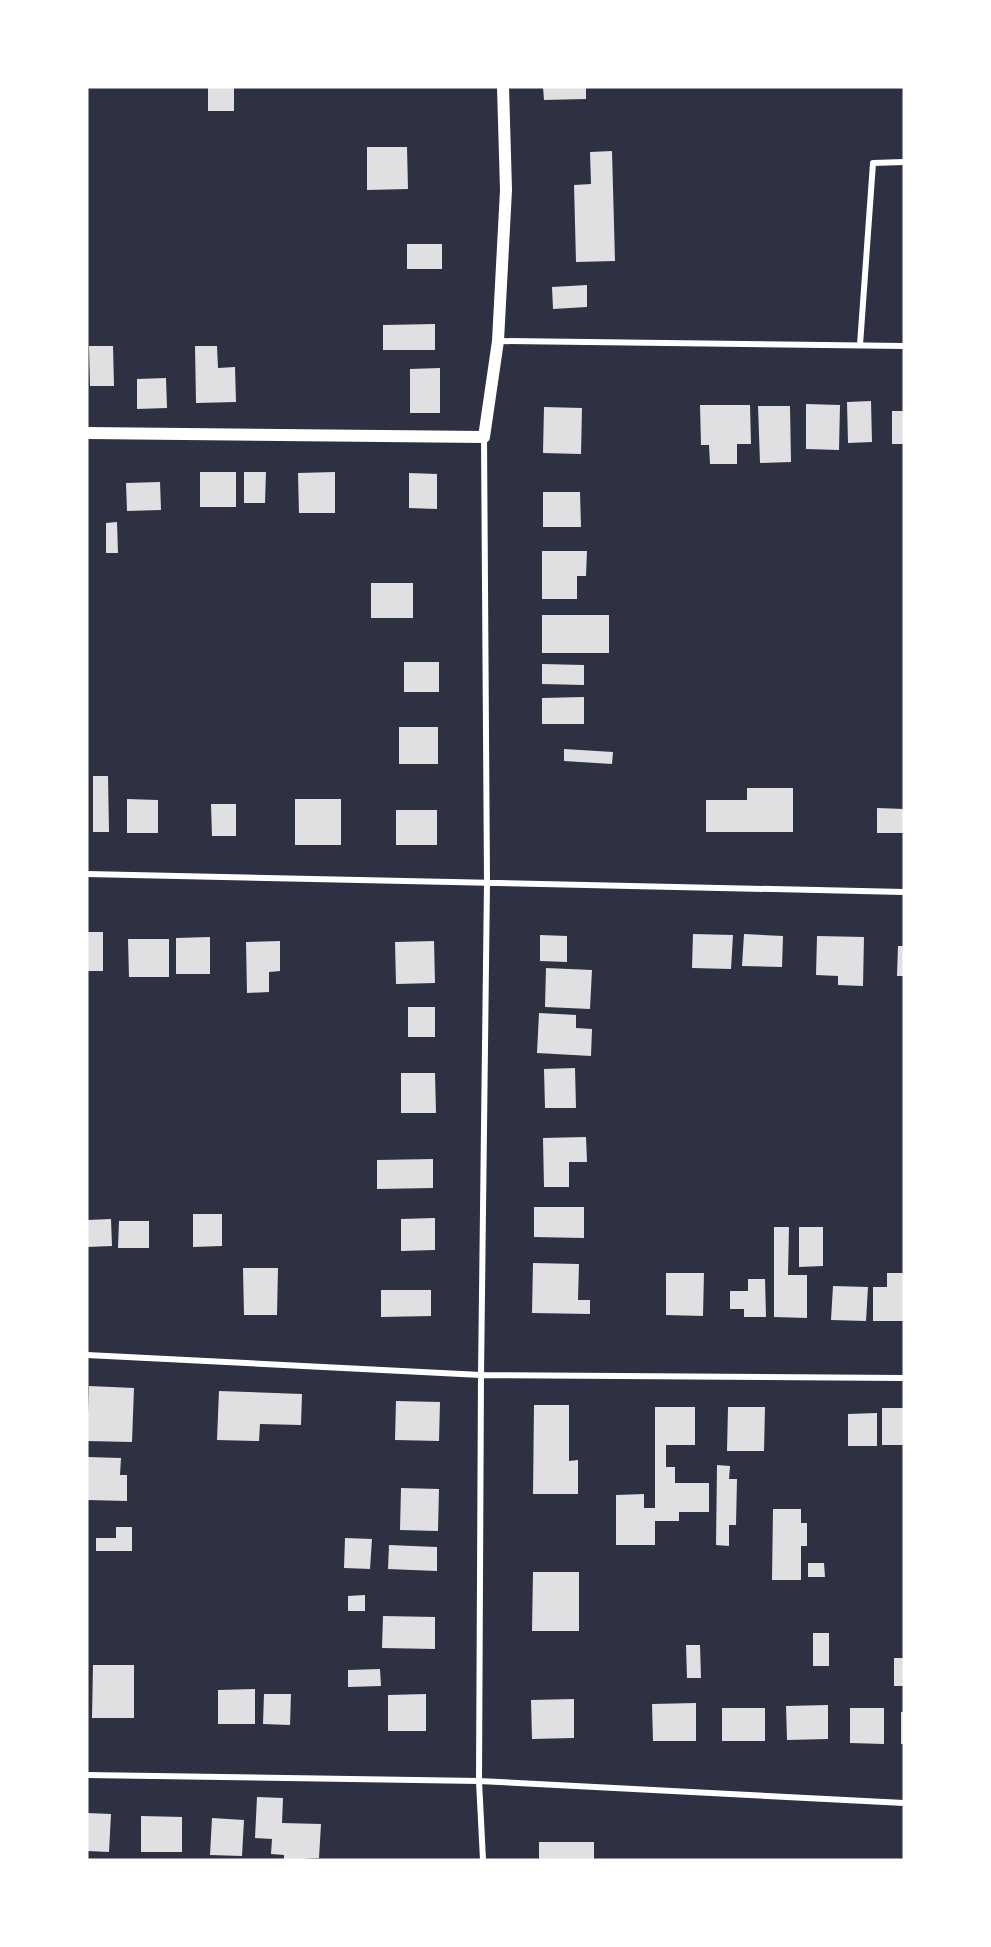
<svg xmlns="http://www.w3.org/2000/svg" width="991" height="1947" font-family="Rubik,sans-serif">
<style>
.building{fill:#e0e0e3}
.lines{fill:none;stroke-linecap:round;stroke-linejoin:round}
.minor{stroke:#fff;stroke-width:6}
.secondary{stroke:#fff;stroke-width:12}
</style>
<rect width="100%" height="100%" fill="#2d3142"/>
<path class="building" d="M 208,87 L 234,87 L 234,111 L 208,111 Z
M 543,87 L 586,87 L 586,99 L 544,100 Z
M 367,147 L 407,147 L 408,189 L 367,190 Z
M 612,151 L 615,261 L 576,262 L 574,185 L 591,184 L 590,152 Z
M 407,244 L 442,244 L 442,269 L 407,269 Z
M 587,285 L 587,307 L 553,309 L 552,287 Z
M 435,324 L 435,350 L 383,350 L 383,325 Z
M 89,346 L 113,346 L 114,386 L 90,386 Z
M 195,346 L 217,346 L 218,368 L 235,367 L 236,402 L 196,403 Z
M 440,368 L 440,413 L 410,413 L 410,369 Z
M 166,378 L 167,408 L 137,409 L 137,379 Z
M 871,401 L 872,442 L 848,443 L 847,402 Z
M 806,404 L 840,405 L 839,450 L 806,449 Z
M 700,405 L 750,405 L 751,444 L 737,444 L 737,464 L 710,464 L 709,445 L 701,445 Z
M 758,406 L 790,406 L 791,462 L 760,463 Z
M 544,407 L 582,408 L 581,454 L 543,453 Z
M 892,411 L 904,411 L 904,444 L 892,444 Z
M 200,472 L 236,472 L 236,507 L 200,507 Z
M 244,472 L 266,472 L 265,503 L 244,503 Z
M 335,472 L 335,513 L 299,513 L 298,473 Z
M 409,473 L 437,474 L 437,509 L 409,508 Z
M 160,482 L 161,510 L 127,511 L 126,483 Z
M 543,492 L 580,492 L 581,527 L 543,527 Z
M 117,522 L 118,553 L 106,553 L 106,523 Z
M 542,551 L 587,551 L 586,576 L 577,576 L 577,599 L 542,599 Z
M 371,583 L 413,583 L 413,618 L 371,618 Z
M 542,615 L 609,615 L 609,653 L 542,653 Z
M 404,662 L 439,662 L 439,692 L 404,692 Z
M 542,664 L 584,665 L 584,685 L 542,684 Z
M 584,697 L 584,724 L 542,724 L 542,698 Z
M 399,727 L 438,727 L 438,764 L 399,764 Z
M 564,749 L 613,752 L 612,764 L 564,761 Z
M 93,776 L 108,776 L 109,832 L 93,832 Z
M 747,788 L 793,788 L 793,832 L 706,832 L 706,800 L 747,800 Z
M 127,799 L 158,800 L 158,833 L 127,833 Z
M 295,799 L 341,799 L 341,845 L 295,845 Z
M 211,804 L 236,804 L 236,836 L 212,836 Z
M 877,808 L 904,809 L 904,833 L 877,833 Z
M 396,810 L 437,810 L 437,845 L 396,845 Z
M 87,932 L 103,932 L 103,971 L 87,971 Z
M 693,934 L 733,935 L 731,969 L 692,968 Z
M 744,934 L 783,936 L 782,967 L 742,966 Z
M 540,935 L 567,936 L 567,962 L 540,961 Z
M 817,936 L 864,937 L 863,986 L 838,985 L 838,976 L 816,975 Z
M 210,937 L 210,974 L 176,974 L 176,938 Z
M 128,939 L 169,939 L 169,977 L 129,977 Z
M 280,941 L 280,971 L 269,972 L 269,992 L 247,993 L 246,942 Z
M 434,941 L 435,983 L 396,984 L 395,942 Z
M 898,946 L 904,946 L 904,976 L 897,976 Z
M 546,968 L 592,970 L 590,1009 L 545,1007 Z
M 408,1007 L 435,1007 L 435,1037 L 408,1037 Z
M 539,1013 L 576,1015 L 576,1028 L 592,1029 L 591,1056 L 537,1053 Z
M 575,1068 L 576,1108 L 545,1108 L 544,1069 Z
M 401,1073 L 435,1073 L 436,1113 L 401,1113 Z
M 586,1137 L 587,1162 L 569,1162 L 569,1187 L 544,1187 L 543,1138 Z
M 433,1159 L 433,1188 L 377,1189 L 377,1160 Z
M 534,1207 L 584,1207 L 584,1238 L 534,1237 Z
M 193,1214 L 222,1214 L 222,1246 L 193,1247 Z
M 435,1218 L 435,1250 L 401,1251 L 401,1219 Z
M 111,1219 L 112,1246 L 87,1247 L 87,1220 Z
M 119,1221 L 149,1221 L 149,1248 L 118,1248 Z
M 774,1227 L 789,1227 L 788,1275 L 807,1275 L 807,1318 L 774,1317 Z
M 799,1227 L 823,1227 L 823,1266 L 799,1267 Z
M 533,1263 L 579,1264 L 578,1300 L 590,1300 L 590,1314 L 532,1313 Z
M 243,1268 L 278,1268 L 277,1315 L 244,1315 Z
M 666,1273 L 704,1273 L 703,1316 L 666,1315 Z
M 887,1273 L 904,1273 L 904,1321 L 873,1321 L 873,1287 L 887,1287 Z
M 748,1279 L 765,1279 L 766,1317 L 744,1317 L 744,1309 L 730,1309 L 730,1291 L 748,1291 Z
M 833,1286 L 868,1287 L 866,1321 L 831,1320 Z
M 381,1290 L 431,1290 L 431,1316 L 381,1317 Z
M 89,1386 L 134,1388 L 132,1442 L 87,1441 Z
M 219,1391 L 302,1394 L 301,1425 L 260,1424 L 259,1441 L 217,1440 Z
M 396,1401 L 440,1402 L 439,1441 L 395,1440 Z
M 534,1405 L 569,1405 L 569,1461 L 578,1460 L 578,1494 L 533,1494 Z
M 655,1407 L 695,1407 L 695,1445 L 666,1445 L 666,1467 L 675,1467 L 675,1483 L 709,1483 L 709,1512 L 679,1512 L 679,1521 L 655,1521 L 655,1545 L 616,1545 L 616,1495 L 644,1494 L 644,1508 L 655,1508 Z
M 728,1407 L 765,1407 L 764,1451 L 727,1451 Z
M 882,1408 L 904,1408 L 904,1445 L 882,1445 Z
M 877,1413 L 877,1446 L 848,1446 L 848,1414 Z
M 87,1457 L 121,1458 L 120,1475 L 127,1475 L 127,1501 L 87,1500 Z
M 717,1465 L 730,1466 L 729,1479 L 737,1479 L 736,1525 L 729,1525 L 729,1546 L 716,1545 Z
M 401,1488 L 439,1489 L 438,1531 L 400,1530 Z
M 773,1509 L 801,1509 L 801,1523 L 807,1523 L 807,1546 L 801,1546 L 801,1580 L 772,1580 Z
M 116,1527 L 132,1527 L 132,1551 L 96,1551 L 96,1538 L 116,1538 Z
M 345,1538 L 372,1539 L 370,1569 L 344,1568 Z
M 389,1545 L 437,1547 L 437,1571 L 388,1569 Z
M 808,1563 L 824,1563 L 825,1577 L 808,1577 Z
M 533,1572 L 579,1572 L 579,1631 L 532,1631 Z
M 365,1595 L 365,1611 L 348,1611 L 348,1596 Z
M 383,1616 L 435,1617 L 435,1649 L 382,1648 Z
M 813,1633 L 829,1633 L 829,1666 L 813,1666 Z
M 686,1645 L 700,1645 L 701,1678 L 687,1678 Z
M 894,1658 L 904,1658 L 904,1686 L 894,1686 Z
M 93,1665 L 134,1665 L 134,1718 L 92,1718 Z
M 380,1669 L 381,1686 L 348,1687 L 348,1670 Z
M 255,1689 L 255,1724 L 218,1724 L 218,1690 Z
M 264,1694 L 291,1694 L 290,1725 L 263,1724 Z
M 426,1694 L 426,1731 L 388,1731 L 388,1695 Z
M 574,1699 L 574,1738 L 532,1739 L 531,1700 Z
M 696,1703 L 696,1741 L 653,1741 L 652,1704 Z
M 828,1705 L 828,1739 L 787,1740 L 786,1706 Z
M 722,1708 L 765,1708 L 765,1741 L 722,1741 Z
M 850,1708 L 884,1708 L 884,1744 L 850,1743 Z
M 901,1712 L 904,1712 L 904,1744 L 901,1744 Z
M 257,1797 L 283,1798 L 282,1823 L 321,1824 L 319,1858 L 284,1860 L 284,1855 L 271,1854 L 272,1839 L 255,1838 Z
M 87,1813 L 111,1814 L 109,1852 L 87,1851 Z
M 141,1816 L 182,1817 L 182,1852 L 141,1852 Z
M 212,1818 L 244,1820 L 242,1856 L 210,1855 Z
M 539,1842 L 594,1842 L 594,1860 L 539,1860 Z"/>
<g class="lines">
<path class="minor" d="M 498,341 L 904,346
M 860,345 L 873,163 L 904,162
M 87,874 L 904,892
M 87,1355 L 481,1375 L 904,1378
M 87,1775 L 479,1781 L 904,1803
M 483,1860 L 479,1781 L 481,1375 L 487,882 L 484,437"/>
<path class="secondary" d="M 87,433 L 484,437 L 498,341 L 506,190 L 503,87"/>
</g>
<rect width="991" height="1947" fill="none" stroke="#ffffff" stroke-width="177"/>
</svg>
